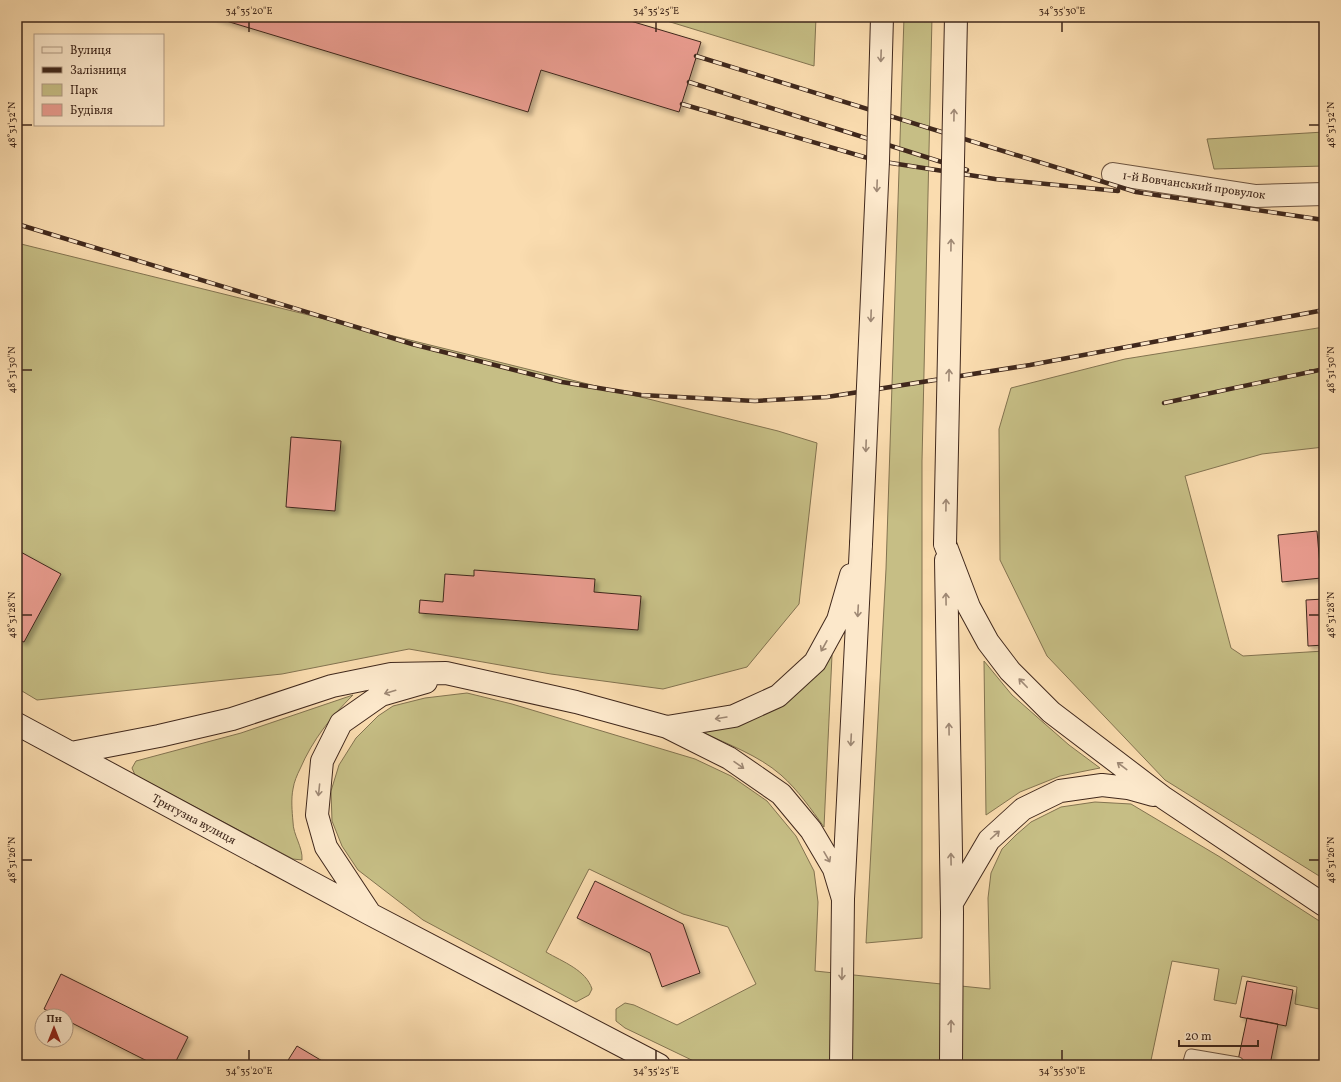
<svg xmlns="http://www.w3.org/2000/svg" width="1341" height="1082" font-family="Vollkorn,serif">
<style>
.green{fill:#c6be85;stroke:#837350}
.building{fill:#e99c8f;stroke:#40281c;filter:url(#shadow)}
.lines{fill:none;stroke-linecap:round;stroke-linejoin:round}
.lane-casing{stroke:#6e5541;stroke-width:13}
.street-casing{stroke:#6e5541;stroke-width:24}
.secondary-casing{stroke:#40281c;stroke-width:24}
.lane{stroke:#fce8cb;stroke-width:11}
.street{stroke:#fce8cb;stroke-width:22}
.secondary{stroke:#fce8cb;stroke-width:22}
.rail-casing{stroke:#40281c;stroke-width:4.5}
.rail{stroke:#fce8cb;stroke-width:3;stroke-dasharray:9;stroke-linecap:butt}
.secondary-bridge-casing{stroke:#40281c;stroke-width:24;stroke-linecap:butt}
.secondary-bridge{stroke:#fce8cb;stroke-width:22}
.oneway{stroke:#9e8874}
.ticks{fill:none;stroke:#40281c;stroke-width:1.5}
.labels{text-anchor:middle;stroke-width:3;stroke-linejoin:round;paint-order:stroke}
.street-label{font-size:12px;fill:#40281c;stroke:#fce8cb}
.neatline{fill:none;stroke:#40281c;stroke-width:1.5}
.ticks-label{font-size:10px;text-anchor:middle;fill:#40281c}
</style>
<defs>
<filter id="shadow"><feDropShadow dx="3.5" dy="3.5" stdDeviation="2" flood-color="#0004"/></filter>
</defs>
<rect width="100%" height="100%" fill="#fadcaf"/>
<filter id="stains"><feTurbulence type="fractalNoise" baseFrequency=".005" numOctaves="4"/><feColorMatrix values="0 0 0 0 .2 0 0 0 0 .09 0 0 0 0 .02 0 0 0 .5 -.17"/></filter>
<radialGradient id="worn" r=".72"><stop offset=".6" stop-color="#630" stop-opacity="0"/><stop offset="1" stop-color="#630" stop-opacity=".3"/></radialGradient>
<path class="green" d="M 654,17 L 816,17 L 814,66 Z
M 904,17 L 932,17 L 922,461 L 922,938 L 866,943 L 886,569 Z
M 1324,132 L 1324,166 L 1214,169 L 1207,139 Z
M 17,243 L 778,431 L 817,443 L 799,604 L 747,667 L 663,689 L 551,674 L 409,649 L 282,674 L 37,700 L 17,688 Z
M 1324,327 L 1324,447 L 1262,454 L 1185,476 L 1231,648 L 1243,656 L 1324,651 L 1324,879 L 1165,780 L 1047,656 L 1000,560 L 999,429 L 1011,388 L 1125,359 Z
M 832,655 L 824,827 C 811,809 798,790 781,775 C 758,755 729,745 702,732 C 735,724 769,716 796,694 C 810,683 821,667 832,655 Z
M 984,661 L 1012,695 L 1069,745 L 1100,768 L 1060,776 L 1020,792 L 986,815 Z
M 467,693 L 512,704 L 695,759 L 731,776 L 767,801 L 796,836 L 814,871 L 818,902 L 815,971 L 990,989 L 988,898 L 991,873 L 1002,849 L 1016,835 L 1031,822 L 1061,807 L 1095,802 L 1131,804 L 1220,857 L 1324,924 L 1324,1010 L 1295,1004 L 1297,987 L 1242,976 L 1236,1004 L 1214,1000 L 1219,969 L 1172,961 L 1150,1065 L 702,1065 L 625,1028 L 616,1021 L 616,1009 L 625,1003 L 634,1005 L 677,1025 L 756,984 L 728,927 L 683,914 L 589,869 L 546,952 C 563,962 586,970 592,989 L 589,995 L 576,1002 L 423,920 L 358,870 L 342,846 L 332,821 L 331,791 L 339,765 L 356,738 L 378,716 L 393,706 L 425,698 Z
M 353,695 C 331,717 313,739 300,769 C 297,775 294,782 293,789 C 291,799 292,811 293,822 C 293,835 303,847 302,860 L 293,859 L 135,775 L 132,768 L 136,761 L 241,733 Z"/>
<path class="building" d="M 213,17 L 617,17 L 701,42 L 679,112 L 541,70 L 528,112 Z
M 291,437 L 341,441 L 335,511 L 286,507 Z
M 1317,531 L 1321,578 L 1282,582 L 1278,535 Z
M 17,550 L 61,574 L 24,642 L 17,639 Z
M 474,570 L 595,579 L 594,592 L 641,596 L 638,630 L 419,613 L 420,600 L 443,602 L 445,574 L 474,576 Z
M 1324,599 L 1324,645 L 1308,646 L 1306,600 Z
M 595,881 L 683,924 L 700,973 L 662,987 L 650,953 L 577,918 Z
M 61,974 L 188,1037 L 174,1065 L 155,1065 L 66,1020 L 66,1016 L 58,1016 L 44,1009 Z
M 1247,981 L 1293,990 L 1286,1026 L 1240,1017 Z
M 1247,1018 L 1278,1024 L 1270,1065 L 1237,1065 Z
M 297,1046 L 329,1065 L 285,1065 Z"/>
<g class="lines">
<defs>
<path id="lane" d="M 1188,1065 L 1191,1055 L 1238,1063"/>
<path id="street" d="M 1113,174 L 1256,196 L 1324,194"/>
<path id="secondary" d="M 945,544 L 969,607 L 988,642 L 1010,671 L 1051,712 L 1164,798 L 1324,905
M 946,560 L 952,912 L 951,1065
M 17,724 L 370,914 L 659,1065
M 667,727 L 734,716 L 778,696 L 815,662 L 838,620 L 851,575
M 71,753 L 159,736 L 232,719 L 332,686 L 391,674 L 446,673 L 576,702 L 667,727 L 729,758 L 781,794 L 811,830 L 834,869 L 843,899
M 952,903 L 989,840 L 1023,809 L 1060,791 L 1102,785 L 1128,788 L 1153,795
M 369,912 L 326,847 L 317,815 L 322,761 L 341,723 L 381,695 L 426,682
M 841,1065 L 843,899 L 861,544"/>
</defs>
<use href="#lane" class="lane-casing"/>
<use href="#street" class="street-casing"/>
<use href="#secondary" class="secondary-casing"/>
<use href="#lane" class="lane"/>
<use href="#street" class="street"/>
<use href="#secondary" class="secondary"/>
<defs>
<path id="rail" d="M 696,56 L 1136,192 L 1324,220
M 689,82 L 967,170
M 682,104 L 878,161 L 995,179 L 1118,191
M 17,224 L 412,344 L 562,382 L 641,395 L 755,401 L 827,397 L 1030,365 L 1324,310
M 1164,403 L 1324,369"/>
</defs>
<use href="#rail" class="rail-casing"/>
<use href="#rail" class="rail"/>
<defs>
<path id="secondary-bridge" d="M 861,544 L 878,161 L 882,17
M 945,544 L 956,17"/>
</defs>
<use href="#secondary-bridge" class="secondary-bridge-casing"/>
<use href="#secondary-bridge" class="secondary-bridge"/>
</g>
<defs><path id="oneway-shaft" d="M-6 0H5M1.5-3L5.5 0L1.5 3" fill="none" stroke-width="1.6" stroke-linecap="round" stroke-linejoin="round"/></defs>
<g class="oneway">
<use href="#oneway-shaft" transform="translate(881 56) rotate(92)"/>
<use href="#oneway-shaft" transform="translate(954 115) rotate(-89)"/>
<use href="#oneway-shaft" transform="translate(877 186) rotate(92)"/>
<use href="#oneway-shaft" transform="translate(951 245) rotate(-89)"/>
<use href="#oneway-shaft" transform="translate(871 316) rotate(92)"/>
<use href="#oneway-shaft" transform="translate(949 375) rotate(-89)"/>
<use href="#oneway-shaft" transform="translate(866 446) rotate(92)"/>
<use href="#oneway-shaft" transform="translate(946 505) rotate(-89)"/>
<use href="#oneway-shaft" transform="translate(946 599) rotate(-91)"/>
<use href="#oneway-shaft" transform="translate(858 611) rotate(93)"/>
<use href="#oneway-shaft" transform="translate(824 646) rotate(119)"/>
<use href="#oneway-shaft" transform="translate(1023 683) rotate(-134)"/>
<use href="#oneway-shaft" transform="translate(390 692) rotate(163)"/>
<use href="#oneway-shaft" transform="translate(721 718) rotate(171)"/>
<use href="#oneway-shaft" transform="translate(949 729) rotate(-91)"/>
<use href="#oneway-shaft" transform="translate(851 740) rotate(93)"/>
<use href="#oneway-shaft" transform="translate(739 765) rotate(35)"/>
<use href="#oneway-shaft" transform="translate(1122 766) rotate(-143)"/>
<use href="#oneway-shaft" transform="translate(319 790) rotate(96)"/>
<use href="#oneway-shaft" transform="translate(995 835) rotate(-42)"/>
<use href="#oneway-shaft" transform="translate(827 857) rotate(60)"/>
<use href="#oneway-shaft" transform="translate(951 859) rotate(-91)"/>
<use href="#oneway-shaft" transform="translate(842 974) rotate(91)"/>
<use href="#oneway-shaft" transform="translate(951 1026) rotate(-89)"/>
</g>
<path class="ticks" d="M 249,22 L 249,32M 656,22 L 656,32M 1062,22 L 1062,32M 22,125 L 32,125M 1309,125 L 1319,125M 22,370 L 32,370M 1309,370 L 1319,370M 22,615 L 32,615M 1309,615 L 1319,615M 22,860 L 32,860M 1309,860 L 1319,860M 249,1050 L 249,1060M 656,1050 L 656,1060M 1062,1050 L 1062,1060"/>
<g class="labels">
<g class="street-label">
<text transform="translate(1194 185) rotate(8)" y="4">1-й Вовчанський провулок</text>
<text transform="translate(194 819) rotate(28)" y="4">Тритузна вулиця</text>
</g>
</g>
<rect width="1341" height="1082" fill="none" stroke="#fadcaf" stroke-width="44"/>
<rect x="34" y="34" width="130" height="92" fill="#fce8cb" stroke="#b19b85"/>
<rect x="42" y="47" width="20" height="6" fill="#fce8cb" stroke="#b19b85"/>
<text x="70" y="54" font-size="12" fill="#40281c">Вулиця</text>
<rect x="42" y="67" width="20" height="6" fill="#40281c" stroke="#b19b85"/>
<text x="70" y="74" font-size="12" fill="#40281c">Залізниця</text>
<rect x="42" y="84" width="20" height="12" fill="#c6be85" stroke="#b19b85"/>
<text x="70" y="94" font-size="12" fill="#40281c">Парк</text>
<rect x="42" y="104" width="20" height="12" fill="#e99c8f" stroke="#b19b85"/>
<text x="70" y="114" font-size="12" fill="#40281c">Будівля</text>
<g transform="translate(54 1028)"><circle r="19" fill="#fce8cb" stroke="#b19b85"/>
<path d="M0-3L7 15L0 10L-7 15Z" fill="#8f2418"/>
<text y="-6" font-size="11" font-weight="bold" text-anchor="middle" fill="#40281c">Пн</text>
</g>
<path d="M1179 1040v6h79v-6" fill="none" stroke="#40281c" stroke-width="2"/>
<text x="1185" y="1040" font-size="12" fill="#40281c" stroke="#fce8cb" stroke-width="3" paint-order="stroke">20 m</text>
<rect x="22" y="22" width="1297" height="1038" class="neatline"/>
<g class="ticks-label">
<text x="249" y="14">34°35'20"E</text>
<text x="656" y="14">34°35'25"E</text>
<text x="1062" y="14">34°35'30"E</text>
<text transform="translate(11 125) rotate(-90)" y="4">48°31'32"N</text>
<text transform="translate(1330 125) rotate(-90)" y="4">48°31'32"N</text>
<text transform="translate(11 370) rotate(-90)" y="4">48°31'30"N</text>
<text transform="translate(1330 370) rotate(-90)" y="4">48°31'30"N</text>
<text transform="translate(11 615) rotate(-90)" y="4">48°31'28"N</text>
<text transform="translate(1330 615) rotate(-90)" y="4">48°31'28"N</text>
<text transform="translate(11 860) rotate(-90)" y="4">48°31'26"N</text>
<text transform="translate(1330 860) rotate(-90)" y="4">48°31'26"N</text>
<text x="249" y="1074">34°35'20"E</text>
<text x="656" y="1074">34°35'25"E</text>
<text x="1062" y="1074">34°35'30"E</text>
</g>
<rect width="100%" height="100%" filter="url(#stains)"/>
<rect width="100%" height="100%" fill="url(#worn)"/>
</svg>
